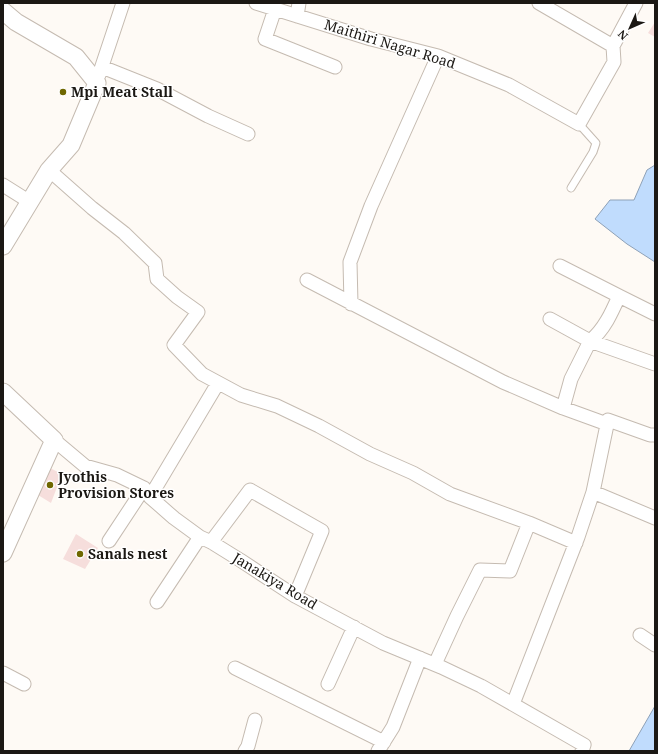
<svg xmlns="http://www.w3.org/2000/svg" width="658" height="754" font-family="'Noto Serif',serif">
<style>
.water{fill:#c0dcfd;stroke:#8ea1b7}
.building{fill:#f6dedc}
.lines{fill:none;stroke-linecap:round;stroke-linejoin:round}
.service-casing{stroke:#c5bbb1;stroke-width:9}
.minor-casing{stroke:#c5bbb1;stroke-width:15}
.tertiary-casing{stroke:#c5bbb1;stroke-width:19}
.service{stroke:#fff;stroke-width:7}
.minor{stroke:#fff;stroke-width:13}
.tertiary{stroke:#fff;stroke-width:17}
.poi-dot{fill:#6f6700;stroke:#fff;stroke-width:1.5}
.labels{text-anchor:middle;stroke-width:3;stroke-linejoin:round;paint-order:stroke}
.street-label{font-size:14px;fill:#1b1814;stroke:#fff}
.poi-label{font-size:14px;font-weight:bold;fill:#1b1814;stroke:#fff;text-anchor:start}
</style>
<rect width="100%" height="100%" fill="#fefaf5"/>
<path class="water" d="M 655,165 L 655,262 L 627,244 L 595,219 L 610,200 L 634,200 L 647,170 Z
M 655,706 L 655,751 L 629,751 Z"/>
<path class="building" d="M 655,22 L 655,37 L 648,33 Z
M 48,467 L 62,474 L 51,503 L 38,495 Z
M 76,534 L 98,548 L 85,569 L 63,559 Z"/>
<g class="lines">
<defs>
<path id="service" d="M 571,188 L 593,152 L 596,143 L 579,124"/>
<path id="minor" d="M 256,3 L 371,39 L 438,56 L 509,85 L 579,124 L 614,62 L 613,46 L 539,3
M 275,9 L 265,39 L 335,67
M 297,16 L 299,3
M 613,46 L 636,3
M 102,67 L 157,89 L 208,116 L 248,134
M 99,75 L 123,3
M 49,170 L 92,208 L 124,233 L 155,263 L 157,279 L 177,297 L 198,312 L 174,345 L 202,374 L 241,395 L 277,406 L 319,426 L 370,454 L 413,473 L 450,494 L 529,523 L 510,571 L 480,570 L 457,616 L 435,664
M 3,185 L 30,202
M 560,266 L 619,296
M 307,280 L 503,382 L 563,408 L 607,424
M 351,304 L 350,262 L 371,206 L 438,56
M 550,319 L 590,341 C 604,330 612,312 619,296 L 655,314
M 563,408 L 571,379 L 590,341 L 655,364
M 54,440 L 85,466 L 117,475 L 144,488 L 150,497 L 174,518 L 200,537 L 211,542 L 240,560 L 295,596 L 383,643 L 441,667 L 481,686 L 584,745 L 582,751
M 593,492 L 608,420 L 650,435 L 655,435
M 150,497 L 218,383
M 529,523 L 576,543
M 109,541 L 144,488
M 211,542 L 250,490 L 322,531 L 295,596
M 157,602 L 200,537
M 640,635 L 655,645
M 235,668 L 384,742
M 3,673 L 24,684
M 328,684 L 354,627
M 513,704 L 578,537 L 593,492 L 655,518
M 245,751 L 248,746 L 255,720
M 378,751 L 393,727 L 420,658"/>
<path id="tertiary" d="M 3,11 L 16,22 L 76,57 L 97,83 L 71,145 L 49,170 L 3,246
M 3,392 L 54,440 L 3,553"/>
</defs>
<use href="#service" class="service-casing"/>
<use href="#minor" class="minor-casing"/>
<use href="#tertiary" class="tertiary-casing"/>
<use href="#service" class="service"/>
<use href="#minor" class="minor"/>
<use href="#tertiary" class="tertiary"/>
</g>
<g class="poi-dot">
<circle cx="63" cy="92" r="4"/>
<circle cx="50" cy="485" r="4"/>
<circle cx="80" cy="554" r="4"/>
</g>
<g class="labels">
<g class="street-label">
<text transform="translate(390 44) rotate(17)" y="5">Maithiri Nagar Road</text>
<text transform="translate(275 581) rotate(31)" y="5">Janakiya Road</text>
</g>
<g class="poi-label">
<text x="71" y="97">Mpi Meat Stall</text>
<text x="58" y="482">Jyothis<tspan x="58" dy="16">Provision Stores</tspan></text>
<text x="88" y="559">Sanals nest</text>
</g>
</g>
<rect width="658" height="754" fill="none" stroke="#1b1814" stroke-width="8"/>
<g transform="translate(630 28) rotate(225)" stroke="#ffffff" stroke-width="3" paint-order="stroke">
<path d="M0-3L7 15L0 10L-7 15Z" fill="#1b1814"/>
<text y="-6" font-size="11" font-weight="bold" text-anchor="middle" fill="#1b1814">N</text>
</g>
</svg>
